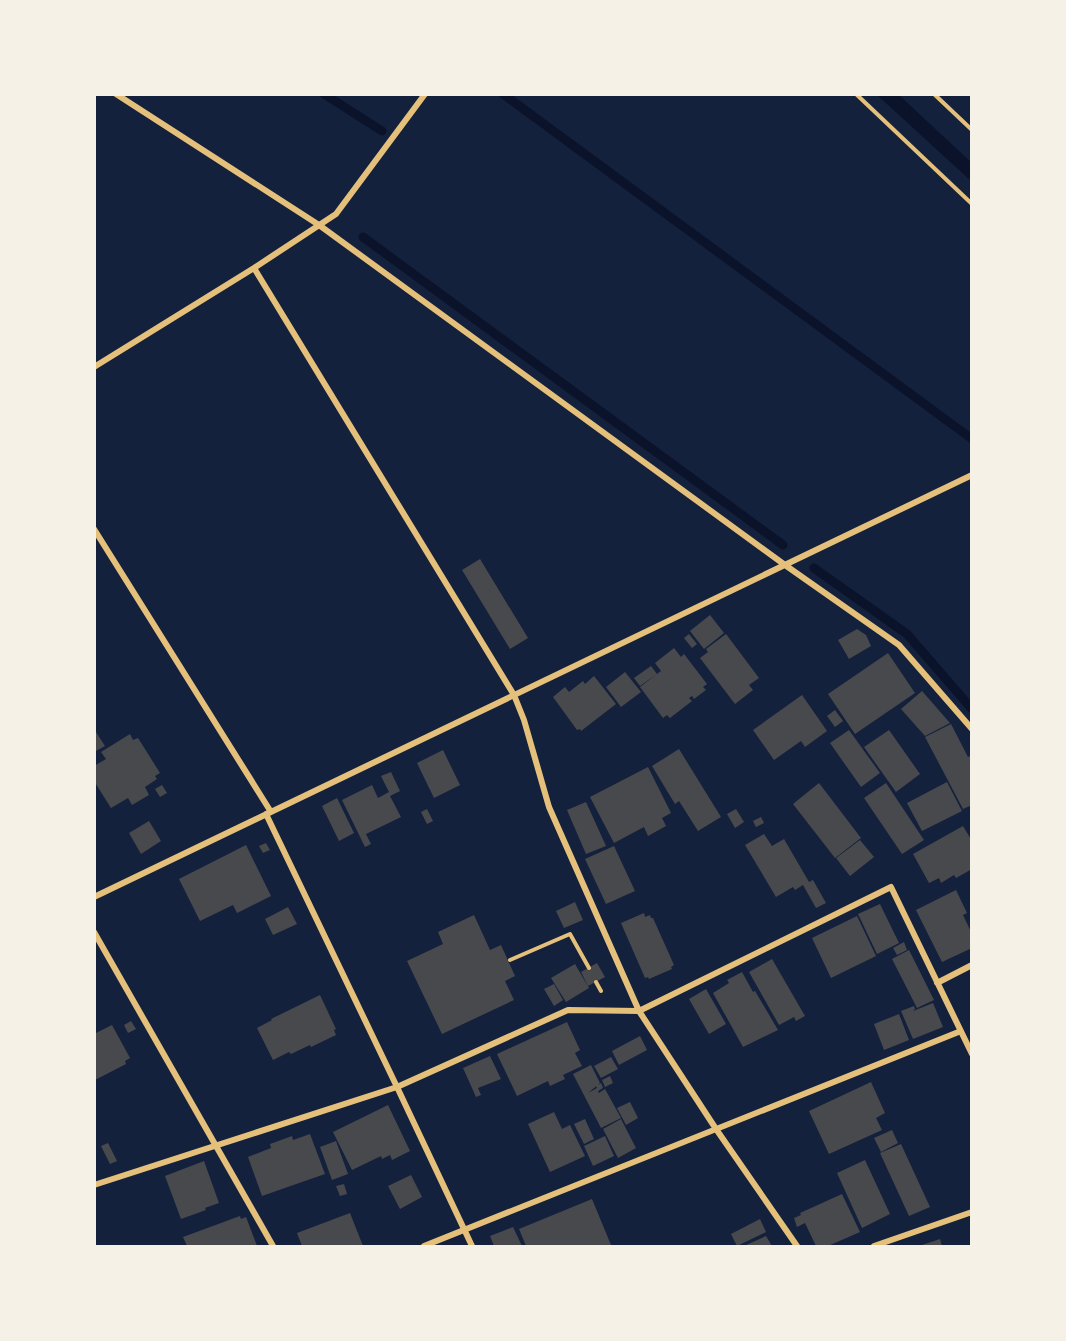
<svg xmlns="http://www.w3.org/2000/svg" width="1066" height="1341" font-family="'Exo 2',sans-serif">
<style>
.water{fill:#0b132b}
.lines{fill:none;stroke-linecap:round;stroke-linejoin:round}
.stream{stroke:#0b132b;stroke-width:9}
.building{fill:#48494c}
.path{stroke:#e5c07b;stroke-width:4}
.minor{stroke:#e5c07b;stroke-width:6}
</style>
<rect width="100%" height="100%" fill="#14213d"/>
<path class="water" d="M 877,95 L 899,95 L 971,162 L 971,181 Z"/>
<g class="lines">
<path class="stream" d="M 324,94 L 382,131
M 503,94 L 972,439
M 363,237 L 783,545
M 814,568 L 907,634 L 972,709"/>
</g>
<path class="building" d="M 480,559 L 528,638 L 510,649 L 462,570 Z
M 710,615 L 724,633 L 704,649 L 690,631 Z
M 857,629 L 866,635 L 871,646 L 849,659 L 838,640 Z
M 689,634 L 697,644 L 692,648 L 684,638 Z
M 726,634 L 759,678 L 749,685 L 753,690 L 735,704 L 700,658 L 708,652 L 706,649 Z
M 674,648 L 681,657 L 684,654 L 707,684 L 703,687 L 706,690 L 694,699 L 692,696 L 689,698 L 692,701 L 670,718 L 667,715 L 663,718 L 640,687 L 661,671 L 655,663 Z
M 888,653 L 915,693 L 855,734 L 828,694 Z
M 651,666 L 657,674 L 640,686 L 634,678 Z
M 625,672 L 641,692 L 621,707 L 606,687 Z
M 594,676 L 616,704 L 581,731 L 580,729 L 577,730 L 553,697 L 565,687 L 569,692 L 583,681 L 585,684 Z
M 922,691 L 950,723 L 925,736 L 901,709 Z
M 802,695 L 827,731 L 805,747 L 801,741 L 774,760 L 753,730 Z
M 835,710 L 843,721 L 835,727 L 827,716 Z
M 951,724 L 968,757 L 972,755 L 972,805 L 963,809 L 925,737 Z
M 849,730 L 880,773 L 861,787 L 830,743 Z
M 889,730 L 920,774 L 896,792 L 864,747 Z
M 96,732 L 105,746 L 94,752 L 94,733 Z
M 130,734 L 133,740 L 138,738 L 160,773 L 155,776 L 157,779 L 145,787 L 149,795 L 132,805 L 128,798 L 111,808 L 94,781 L 94,766 L 106,759 L 101,752 Z
M 679,749 L 721,817 L 698,831 L 679,801 L 675,804 L 652,766 Z
M 443,750 L 460,785 L 434,798 L 417,763 Z
M 648,767 L 671,813 L 662,818 L 666,826 L 648,836 L 644,827 L 614,843 L 590,797 Z
M 391,772 L 400,791 L 390,796 L 401,817 L 366,834 L 371,844 L 365,847 L 342,800 L 372,785 L 378,798 L 389,792 L 381,776 Z
M 947,782 L 962,811 L 922,831 L 907,803 Z
M 819,783 L 861,838 L 835,858 L 793,804 Z
M 886,783 L 924,840 L 902,854 L 864,798 Z
M 162,785 L 167,793 L 160,797 L 155,789 Z
M 337,798 L 354,833 L 339,841 L 322,806 Z
M 586,802 L 606,846 L 586,854 L 567,810 Z
M 427,809 L 433,821 L 427,824 L 421,812 Z
M 736,809 L 744,822 L 735,828 L 727,814 Z
M 761,817 L 764,823 L 756,827 L 753,821 Z
M 149,821 L 161,841 L 141,854 L 129,833 Z
M 963,826 L 972,841 L 972,869 L 956,878 L 954,875 L 941,883 L 939,878 L 929,883 L 913,854 Z
M 764,834 L 772,846 L 784,839 L 809,882 L 813,880 L 826,903 L 816,908 L 803,885 L 795,890 L 793,887 L 776,897 L 745,845 Z
M 860,840 L 874,857 L 850,876 L 836,858 Z
M 266,843 L 270,850 L 263,853 L 259,846 Z
M 246,845 L 271,896 L 237,913 L 233,905 L 200,921 L 179,879 Z
M 614,846 L 635,891 L 606,904 L 585,859 Z
M 956,890 L 967,913 L 963,915 L 972,934 L 972,948 L 942,962 L 916,910 Z
M 575,902 L 583,920 L 564,928 L 556,911 Z
M 880,904 L 899,943 L 877,954 L 858,914 Z
M 288,907 L 297,924 L 273,935 L 265,919 Z
M 644,913 L 645,917 L 650,915 L 651,918 L 653,918 L 674,965 L 671,967 L 672,969 L 649,979 L 648,977 L 645,978 L 621,923 Z
M 474,915 L 490,950 L 501,945 L 515,976 L 505,981 L 514,1000 L 442,1034 L 407,961 L 443,944 L 438,932 Z
M 857,916 L 876,956 L 831,978 L 812,938 Z
M 904,942 L 907,950 L 897,955 L 893,948 Z
M 909,950 L 934,1000 L 917,1008 L 892,959 Z
M 772,959 L 805,1016 L 796,1021 L 794,1017 L 779,1025 L 749,972 Z
M 597,963 L 605,977 L 588,986 L 581,972 Z
M 575,964 L 589,988 L 566,1002 L 551,978 Z
M 742,972 L 753,992 L 755,991 L 778,1030 L 743,1047 L 713,993 L 729,983 L 727,980 Z
M 554,984 L 563,1000 L 554,1006 L 544,989 Z
M 706,989 L 726,1024 L 709,1034 L 689,999 Z
M 320,995 L 336,1029 L 334,1030 L 336,1035 L 311,1047 L 310,1045 L 291,1054 L 289,1052 L 273,1060 L 257,1028 L 272,1020 L 271,1019 Z
M 933,1003 L 943,1027 L 913,1039 L 901,1011 L 914,1006 L 915,1009 L 913,1011 Z
M 899,1014 L 909,1040 L 884,1050 L 874,1024 Z
M 131,1021 L 136,1029 L 128,1033 L 124,1025 Z
M 567,1022 L 580,1050 L 575,1053 L 582,1066 L 563,1075 L 565,1079 L 550,1086 L 548,1081 L 517,1096 L 497,1054 Z
M 112,1025 L 130,1058 L 125,1061 L 126,1064 L 95,1080 L 94,1034 Z
M 640,1036 L 647,1050 L 619,1065 L 612,1051 Z
M 490,1056 L 501,1079 L 478,1088 L 481,1095 L 476,1097 L 463,1068 Z
M 611,1057 L 618,1069 L 601,1078 L 594,1066 Z
M 591,1065 L 600,1083 L 588,1093 L 597,1088 L 596,1086 L 601,1083 L 603,1088 L 598,1091 L 599,1093 L 605,1089 L 621,1118 L 601,1128 L 573,1074 Z
M 610,1076 L 613,1083 L 605,1087 L 602,1080 Z
M 871,1082 L 885,1113 L 876,1118 L 882,1130 L 829,1154 L 809,1111 Z
M 630,1102 L 638,1118 L 626,1125 L 617,1108 Z
M 388,1105 L 410,1151 L 392,1160 L 390,1155 L 382,1159 L 381,1156 L 352,1170 L 333,1132 Z
M 554,1112 L 562,1129 L 570,1125 L 585,1156 L 550,1172 L 528,1124 Z
M 585,1119 L 594,1139 L 584,1144 L 574,1124 Z
M 621,1119 L 636,1148 L 618,1158 L 603,1129 Z
M 892,1130 L 898,1143 L 881,1152 L 874,1138 Z
M 310,1134 L 325,1174 L 262,1196 L 248,1157 L 271,1148 L 270,1144 L 292,1136 L 293,1140 Z
M 605,1136 L 614,1156 L 593,1166 L 584,1146 Z
M 336,1141 L 348,1174 L 332,1180 L 320,1147 Z
M 108,1143 L 117,1161 L 110,1164 L 101,1146 Z
M 901,1144 L 930,1207 L 909,1216 L 880,1153 Z
M 865,1160 L 890,1214 L 862,1228 L 837,1173 Z
M 204,1161 L 219,1203 L 205,1208 L 206,1210 L 181,1219 L 165,1176 Z
M 411,1175 L 422,1197 L 400,1209 L 388,1186 Z
M 344,1184 L 347,1194 L 340,1196 L 336,1186 Z
M 842,1194 L 860,1232 L 828,1246 L 816,1246 L 805,1223 L 797,1227 L 794,1218 L 801,1215 L 800,1213 Z
M 592,1199 L 611,1245 L 526,1246 L 519,1229 Z
M 350,1213 L 363,1246 L 302,1246 L 297,1233 Z
M 240,1216 L 241,1219 L 246,1217 L 257,1246 L 187,1246 L 183,1237 Z
M 760,1219 L 766,1232 L 737,1246 L 731,1234 Z
M 513,1227 L 522,1246 L 494,1246 L 490,1236 Z
M 766,1236 L 772,1246 L 744,1246 Z
M 940,1239 L 942,1246 L 919,1246 Z"/>
<g class="lines">
<path class="path" d="M 856,94 L 972,204
M 934,94 L 972,130
M 510,960 L 570,934 L 589,968
M 596,982 L 601,991"/>
<path class="minor" d="M 116,94 L 319,225 L 785,565 L 899,645 L 972,729
M 254,268 L 514,695 L 524,720 L 549,807 L 639,1011 L 716,1129 L 797,1246
M 94,367 L 254,268 L 336,214 L 425,94
M 94,529 L 271,812
M 266,814 L 397,1087 L 472,1246
M 94,897 L 972,475
M 94,932 L 273,1246
M 937,983 L 972,965
M 94,1185 L 397,1087 L 568,1010 L 639,1011 L 891,887 L 972,1054
M 424,1246 L 961,1031
M 874,1246 L 972,1212"/>
</g>
<rect width="1066" height="1341" fill="none" stroke="#f6f1e7" stroke-width="192"/>
</svg>
